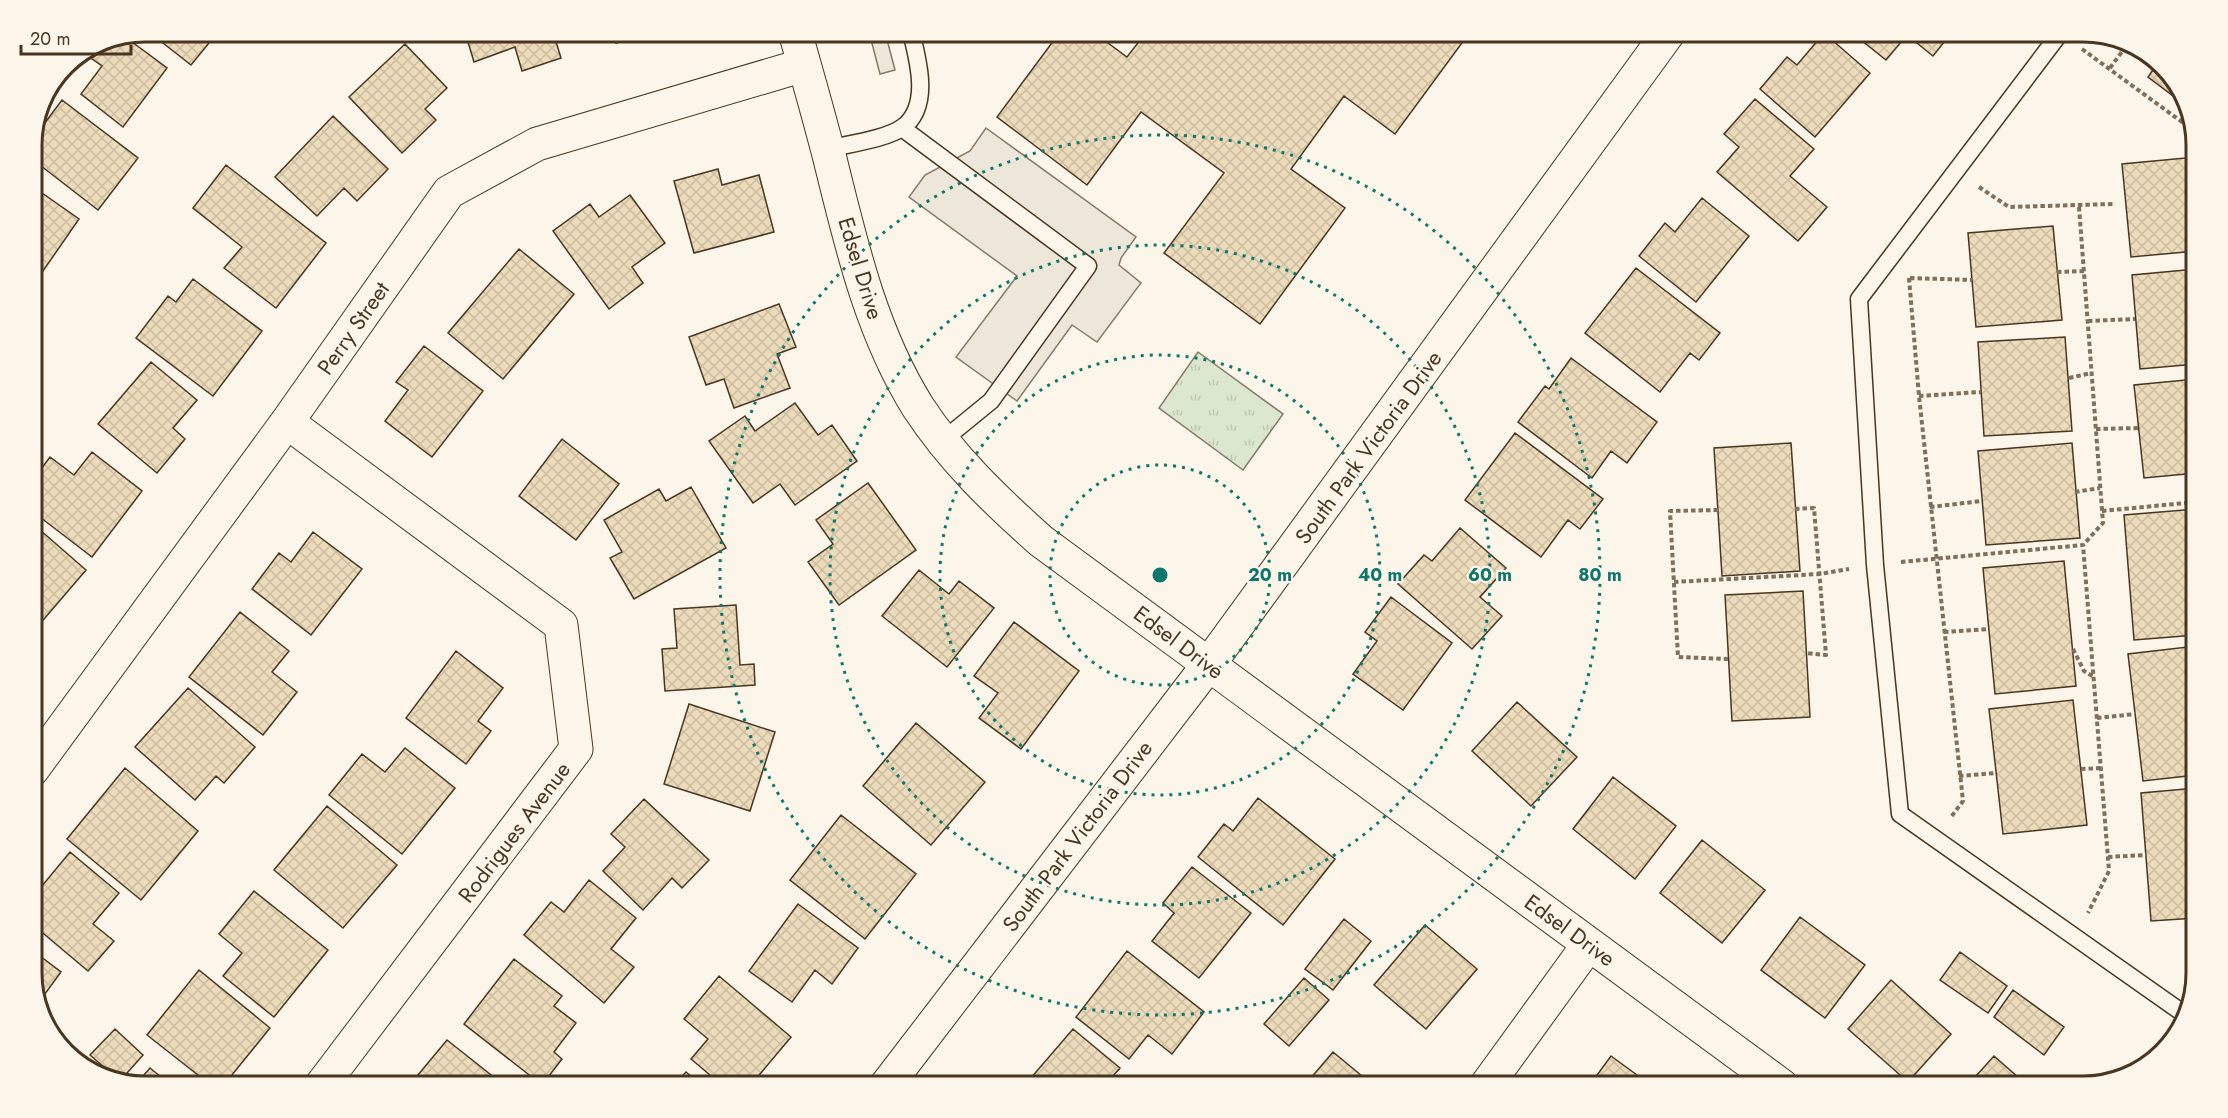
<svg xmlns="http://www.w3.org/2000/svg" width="2228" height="1118" font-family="Jost,sans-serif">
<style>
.park{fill:url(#park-tufts);stroke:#887966;stroke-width:1.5}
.parking{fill:#ede7d9;stroke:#887966;stroke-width:1.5}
.building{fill:url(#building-cross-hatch);stroke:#4a3520;stroke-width:1.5}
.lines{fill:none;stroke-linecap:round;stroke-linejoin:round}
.service-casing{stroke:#4a3520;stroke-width:19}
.minor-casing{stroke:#4a3520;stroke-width:35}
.secondary-casing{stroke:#4a3520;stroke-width:35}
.path{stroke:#7f6f5c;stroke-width:4;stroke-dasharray:4.5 3;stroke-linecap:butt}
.service{stroke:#fbf6e9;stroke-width:16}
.minor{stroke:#fbf6e9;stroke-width:33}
.secondary{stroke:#fbf6e9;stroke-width:33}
.ring{fill:none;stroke:#0f766e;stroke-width:3;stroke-dasharray:3 6}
.labels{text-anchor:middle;stroke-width:4.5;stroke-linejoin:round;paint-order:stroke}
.street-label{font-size:22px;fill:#4a3520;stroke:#fbf6e9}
.rim{fill:none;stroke:#4a3520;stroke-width:3}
.centre{fill:#0f766e;stroke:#fbf6e9;stroke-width:3}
.ring-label{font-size:18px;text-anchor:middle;font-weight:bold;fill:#0f766e;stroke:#fbf6e9;stroke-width:4.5;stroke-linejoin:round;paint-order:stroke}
</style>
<defs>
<pattern id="park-tufts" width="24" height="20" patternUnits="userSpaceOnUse" patternTransform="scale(1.5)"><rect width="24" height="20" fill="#dce7d0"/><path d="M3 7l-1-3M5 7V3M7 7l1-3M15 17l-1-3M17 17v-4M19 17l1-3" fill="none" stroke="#bec7b2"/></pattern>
<pattern id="building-cross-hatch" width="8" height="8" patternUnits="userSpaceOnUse" patternTransform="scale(1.5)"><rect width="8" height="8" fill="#ecdcbc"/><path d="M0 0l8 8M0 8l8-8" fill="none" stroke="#ccbda1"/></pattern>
</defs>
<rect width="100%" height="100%" fill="#fbf6e9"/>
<path class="park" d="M 1198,352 L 1283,414 L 1243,470 L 1159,408 Z"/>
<path class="parking" d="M 869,32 L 885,32 L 895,70 L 880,74 Z
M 986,128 L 1136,237 L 1121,258 L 1119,265 L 1141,283 L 1097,342 L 1072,325 L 1017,401 L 956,357 L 1017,276 L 909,197 L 925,175 L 970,151 Z"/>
<path class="building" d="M 149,32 L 218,32 L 191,65 Z
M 465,32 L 553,32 L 561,58 L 522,71 L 515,47 L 474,62 Z
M 613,32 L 657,32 L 616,43 Z
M 1060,32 L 1093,32 L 1127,57 L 1141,39 L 1130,32 L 1470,32 L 1395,134 L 1344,96 L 1291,169 L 1345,208 L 1260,324 L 1164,253 L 1224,173 L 1141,112 L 1087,185 L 997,117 Z
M 1851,32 L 1952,32 L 1933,56 L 1907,35 L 1886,60 Z
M 1824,33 L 1870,73 L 1815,137 L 1760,89 L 1787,57 L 1797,65 Z
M 124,36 L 167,68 L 123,127 L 81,94 L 102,66 L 85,54 L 102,40 Z
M 405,44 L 447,88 L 425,109 L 436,120 L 402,153 L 349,97 Z
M 2157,64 L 2177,82 L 2185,105 L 2148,77 Z
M 1755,99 L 1814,149 L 1790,176 L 1827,207 L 1798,241 L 1717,172 L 1739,147 L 1724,134 Z
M 62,100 L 138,158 L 98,210 L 32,159 L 32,140 Z
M 333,116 L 388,169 L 357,201 L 344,188 L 317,216 L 275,177 Z
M 2196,157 L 2196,251 L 2131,257 L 2122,164 Z
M 226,165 L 326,243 L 276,308 L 224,268 L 242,247 L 193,208 Z
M 718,169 L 722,185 L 759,175 L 774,232 L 694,253 L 674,181 Z
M 32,186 L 79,219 L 43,271 L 32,263 Z
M 630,195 L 665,243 L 632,267 L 643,283 L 609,309 L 553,231 L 590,204 L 599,217 Z
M 1702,198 L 1749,236 L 1696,302 L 1639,256 L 1665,223 L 1675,232 Z
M 2053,226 L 2062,320 L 1976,327 L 1968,233 Z
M 519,249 L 574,294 L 503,379 L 448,333 Z
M 1636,268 L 1720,333 L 1699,360 L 1690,353 L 1660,392 L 1585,333 Z
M 2196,269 L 2196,364 L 2140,369 L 2132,275 Z
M 193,279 L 262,331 L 213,396 L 136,338 L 168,296 L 176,302 Z
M 779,304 L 796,347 L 777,354 L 790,388 L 734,408 L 724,379 L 706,385 L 689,337 Z
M 2065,337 L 2072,431 L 1984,436 L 1978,342 Z
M 424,346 L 483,391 L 432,457 L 385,421 L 408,390 L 396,382 Z
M 1571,358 L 1657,422 L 1627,463 L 1611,451 L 1592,478 L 1518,422 L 1545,386 L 1549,389 Z
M 151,362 L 197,400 L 173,428 L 185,439 L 157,473 L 98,424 Z
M 2196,379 L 2196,473 L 2144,478 L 2134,385 Z
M 795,403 L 818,435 L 832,425 L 857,461 L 795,505 L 780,484 L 753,503 L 709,441 L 745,416 L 755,431 Z
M 1515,433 L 1603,499 L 1580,529 L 1568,520 L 1541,557 L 1465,500 Z
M 562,439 L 619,484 L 576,540 L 519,496 Z
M 1791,443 L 1800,571 L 1722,576 L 1714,448 Z
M 2072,443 L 2080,538 L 1986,545 L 1978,451 Z
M 92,452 L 142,491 L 92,557 L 32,511 L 32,481 L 50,457 L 74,475 Z
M 868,483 L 916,550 L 839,605 L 808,562 L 833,544 L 816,520 Z
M 691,487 L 726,548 L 634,599 L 610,558 L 622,552 L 604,520 L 659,489 L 666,501 Z
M 2196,509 L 2196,635 L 2134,640 L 2124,515 Z
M 32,523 L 86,570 L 33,632 L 32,630 Z
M 1460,528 L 1506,568 L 1480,597 L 1502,616 L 1472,649 L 1398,584 L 1424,555 L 1432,561 Z
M 313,532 L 362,569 L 311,635 L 252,589 L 279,553 L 291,562 Z
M 2064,561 L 2076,686 L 1995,694 L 1983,568 Z
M 919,570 L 949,594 L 959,581 L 994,608 L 947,667 L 882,616 Z
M 1803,591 L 1810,717 L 1732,721 L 1725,595 Z
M 1391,597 L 1452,643 L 1403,710 L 1353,674 L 1377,641 L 1365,632 Z
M 736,605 L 740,665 L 754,664 L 755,685 L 665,691 L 662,649 L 677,648 L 674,609 Z
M 240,612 L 289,651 L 272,672 L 297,692 L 263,735 L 189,677 Z
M 1014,622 L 1079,671 L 1021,749 L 979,718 L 998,693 L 974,676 Z
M 2196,646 L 2196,775 L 2143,781 L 2128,654 Z
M 456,651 L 503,688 L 478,721 L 491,731 L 466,764 L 406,718 Z
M 188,688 L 255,747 L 224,783 L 216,776 L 195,800 L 135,747 Z
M 2073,700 L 2087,825 L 2003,834 L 1989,709 Z
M 1517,702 L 1577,757 L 1531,806 L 1472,751 Z
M 689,704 L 775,732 L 750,811 L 664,784 Z
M 916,723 L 985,782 L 931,845 L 863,786 Z
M 405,748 L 455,788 L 402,854 L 329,795 L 362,754 L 385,772 Z
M 125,768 L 198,831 L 141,900 L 67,839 Z
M 1613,777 L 1676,826 L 1635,879 L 1573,829 Z
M 2196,788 L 2196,918 L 2151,921 L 2141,793 Z
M 1258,798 L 1335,859 L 1283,925 L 1198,857 L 1224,824 L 1233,831 Z
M 644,799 L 709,860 L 682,888 L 672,878 L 643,910 L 603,871 L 625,847 L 611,834 Z
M 327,806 L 397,865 L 343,928 L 274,870 Z
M 841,815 L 916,874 L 865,939 L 790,880 Z
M 1702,840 L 1765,890 L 1722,943 L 1660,893 Z
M 70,852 L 119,893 L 93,924 L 114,941 L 88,971 L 32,924 L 32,898 Z
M 1192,867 L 1251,913 L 1199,978 L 1152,941 L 1174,913 L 1163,903 Z
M 589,880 L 636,918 L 611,949 L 634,967 L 604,1003 L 524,935 L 551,902 L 564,912 Z
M 254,891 L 328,950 L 274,1017 L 223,976 L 242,953 L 219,934 Z
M 798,904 L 858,948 L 832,984 L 815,970 L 792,1002 L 749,971 Z
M 1800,917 L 1865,965 L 1825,1018 L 1761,970 Z
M 1344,919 L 1371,941 L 1333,990 L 1305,969 Z
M 1425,925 L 1477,969 L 1426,1029 L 1374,985 Z
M 32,950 L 61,972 L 39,1002 L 32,980 Z
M 1127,951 L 1204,1012 L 1172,1054 L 1148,1035 L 1129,1059 L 1076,1017 Z
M 1960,952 L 2007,986 L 1988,1013 L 1940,980 Z
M 514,959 L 562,996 L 554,1006 L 576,1023 L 554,1052 L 562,1059 L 542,1085 L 464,1024 Z
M 199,970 L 270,1028 L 223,1086 L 212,1086 L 147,1035 Z
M 719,976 L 791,1037 L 750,1086 L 723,1086 L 691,1059 L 708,1039 L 684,1019 Z
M 1304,978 L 1329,1000 L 1289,1046 L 1264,1024 Z
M 1891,980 L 1951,1034 L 1908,1082 L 1848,1029 Z
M 2013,990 L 2064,1027 L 2044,1055 L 1994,1017 Z
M 115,1029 L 143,1055 L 120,1081 L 90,1055 Z
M 1073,1029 L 1120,1068 L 1104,1086 L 1024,1086 Z
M 447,1040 L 505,1086 L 430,1086 L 418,1075 Z
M 1333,1052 L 1374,1086 L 1304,1086 Z
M 1611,1056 L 1652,1086 L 1589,1086 Z
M 1994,1056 L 2028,1086 L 1967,1086 Z
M 150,1068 L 172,1086 L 136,1084 Z
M 686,1072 L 703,1086 L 673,1086 Z
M 643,1077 L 653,1086 L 635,1086 Z"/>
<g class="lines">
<defs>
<path id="service" d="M 2061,32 L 1859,299 L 1875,565 L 1900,814 L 2187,1016
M 902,128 L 1088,266 L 991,401 L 942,441
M 828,149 C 848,144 887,139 903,127 C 931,106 918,60 911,32"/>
<path id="minor" d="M 795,32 C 807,74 819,116 830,159 C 851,244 871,332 918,407 C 952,459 995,500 1041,541 L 1782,1086
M 287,422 L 561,625 L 576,749 L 321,1086
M 32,770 L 287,422 L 449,192 L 537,144 L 804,65
M 1486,1086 L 1589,944"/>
<path id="secondary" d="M 886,1086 L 1209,664 L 1669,32"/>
</defs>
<use href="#service" class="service-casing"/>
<use href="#minor" class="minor-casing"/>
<use href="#secondary" class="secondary-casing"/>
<path class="path" d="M 2082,49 L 2193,130
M 2110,68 L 2129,42
M 1979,187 L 2009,207 L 2113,204
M 2079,207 L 2103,523 L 2083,545
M 2057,272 L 2084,271
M 1909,278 L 1919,396 L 1963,801 L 1951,817
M 1910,278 L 1972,280
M 2088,321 L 2135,319
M 2069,378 L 2091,373
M 1919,396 L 1981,392
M 2096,429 L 2139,428
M 2075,492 L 2100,488
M 1930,507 L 1982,501
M 1795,509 L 1814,508 L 1826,655 L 1806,653
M 1718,510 L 1670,511 L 1678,657 L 1728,659
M 2102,511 L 2196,502
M 1901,562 L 2083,545 L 2109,871 L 2088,913
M 1674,582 L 1820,574 L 1849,569
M 1944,632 L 1989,629
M 2073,649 L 2084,671 L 2094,677
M 2097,718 L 2135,714
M 2081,769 L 2101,768
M 1959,776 L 1996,773
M 2108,857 L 2146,855"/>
<use href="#service" class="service"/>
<use href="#minor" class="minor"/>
<use href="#secondary" class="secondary"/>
</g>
<g class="ring">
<circle cx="1160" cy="575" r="110"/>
<circle cx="1160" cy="575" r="220"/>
<circle cx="1160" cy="575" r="330"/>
<circle cx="1160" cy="575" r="440"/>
</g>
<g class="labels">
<g class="street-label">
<text transform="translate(861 268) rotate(73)" y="8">Edsel Drive</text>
<text transform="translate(353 328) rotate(-55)" y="8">Perry Street</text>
<text transform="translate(1368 447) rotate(-54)" y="8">South Park Victoria Drive</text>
<text transform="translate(1179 642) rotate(37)" y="8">Edsel Drive</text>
<text transform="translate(514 832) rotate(-53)" y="8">Rodrigues Avenue</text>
<text transform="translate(1077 836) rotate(-53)" y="8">South Park Victoria Drive</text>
<text transform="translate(1570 930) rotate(36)" y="8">Edsel Drive</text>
</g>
</g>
<path d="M0 0H2228V1118H0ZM145 42H2083A103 103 0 0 1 2186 145V973A103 103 0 0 1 2083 1076H145A103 103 0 0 1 42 973V145A103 103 0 0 1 145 42Z" fill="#fbf6e9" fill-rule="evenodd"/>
<path class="rim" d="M145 42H2083A103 103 0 0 1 2186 145V973A103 103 0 0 1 2083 1076H145A103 103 0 0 1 42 973V145A103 103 0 0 1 145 42Z"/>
<circle cx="1160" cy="575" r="9" class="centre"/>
<g class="ring-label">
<text x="1270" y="581">20 m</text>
<text x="1380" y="581">40 m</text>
<text x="1490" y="581">60 m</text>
<text x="1600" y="581">80 m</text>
</g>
<path d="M21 45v9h110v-9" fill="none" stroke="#4a3520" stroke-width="3"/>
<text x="30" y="45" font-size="18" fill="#4a3520" stroke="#fbf6e9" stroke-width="4.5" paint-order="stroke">20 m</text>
</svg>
